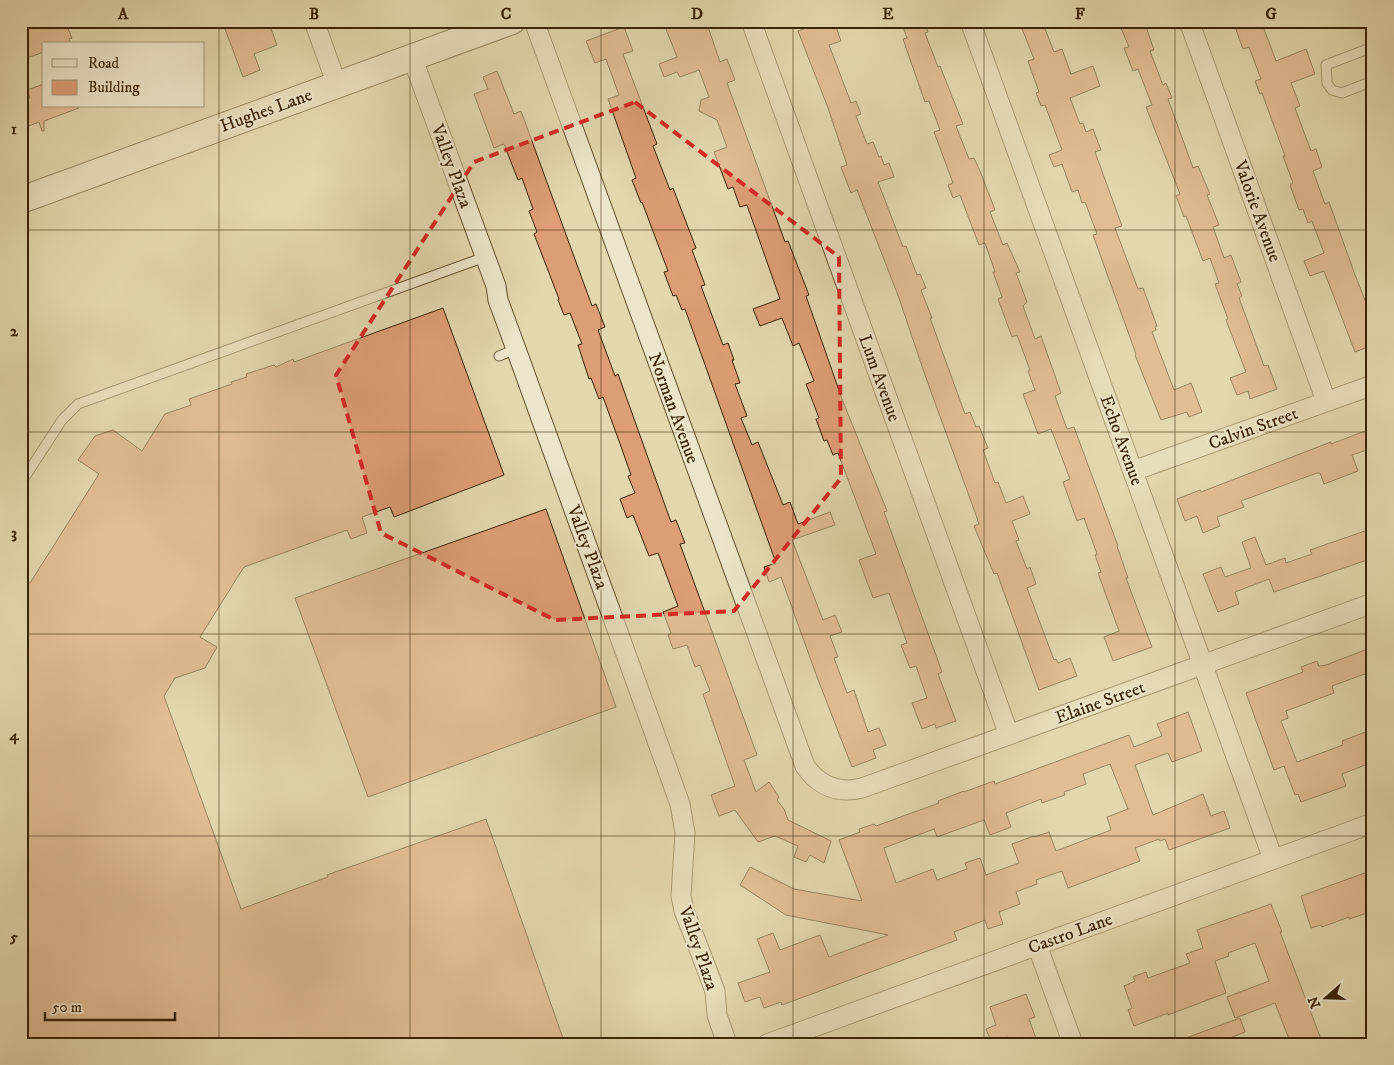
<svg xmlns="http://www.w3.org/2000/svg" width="1394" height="1065" font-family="'IM FELL DW Pica',serif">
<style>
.building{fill:#dd9d76;stroke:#392404;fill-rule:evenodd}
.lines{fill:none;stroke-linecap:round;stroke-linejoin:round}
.lane-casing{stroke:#64512e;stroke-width:11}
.street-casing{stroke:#64512e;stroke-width:21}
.secondary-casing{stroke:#392404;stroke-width:28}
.lane{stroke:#ede5ca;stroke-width:9}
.street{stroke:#ede5ca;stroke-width:19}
.secondary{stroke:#ede5ca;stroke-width:26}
.marked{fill:none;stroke:#d62828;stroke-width:4;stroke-dasharray:10 6;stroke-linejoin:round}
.grid{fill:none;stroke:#392404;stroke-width:1;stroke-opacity:0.55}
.labels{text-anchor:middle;stroke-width:4;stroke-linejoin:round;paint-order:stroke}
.street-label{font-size:18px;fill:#392404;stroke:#ede5ca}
.neatline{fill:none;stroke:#392404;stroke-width:2}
.grid-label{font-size:16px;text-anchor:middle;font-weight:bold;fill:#392404}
</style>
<rect width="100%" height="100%" fill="#e3d7ad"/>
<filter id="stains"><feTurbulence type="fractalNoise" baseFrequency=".004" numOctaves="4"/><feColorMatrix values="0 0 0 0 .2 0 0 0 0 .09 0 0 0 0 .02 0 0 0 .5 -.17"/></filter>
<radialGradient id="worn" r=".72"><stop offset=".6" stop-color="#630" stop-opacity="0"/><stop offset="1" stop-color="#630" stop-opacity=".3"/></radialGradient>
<path class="building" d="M 21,21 L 65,21 L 72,38 L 69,39 L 71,44 L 44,44 L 44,52 L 21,60 Z
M 222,21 L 268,21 L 277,45 L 254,54 L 260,70 L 243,77 Z
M 671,21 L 706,21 L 720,62 L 727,59 L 735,80 L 727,83 L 780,228 L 785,242 L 788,241 L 809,295 L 806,296 L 842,399 L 887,511 L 884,512 L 942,672 L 938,674 L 956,721 L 936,728 L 935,724 L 922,729 L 912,703 L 927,698 L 916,666 L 910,668 L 901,645 L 907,643 L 889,593 L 873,598 L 859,560 L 876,554 L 838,453 L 833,455 L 827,440 L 824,441 L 816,419 L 819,418 L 806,384 L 814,381 L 799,343 L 793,346 L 782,318 L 760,326 L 753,309 L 780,299 L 747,205 L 740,207 L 733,187 L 728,189 L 714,152 L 727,147 L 717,120 L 699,111 L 701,100 L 709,97 L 699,70 L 680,77 L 677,72 L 664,77 L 659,64 L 677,57 L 664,24 Z
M 809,21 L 834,21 L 841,41 L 829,45 L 851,103 L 856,101 L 861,114 L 856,116 L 867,144 L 873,142 L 879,157 L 881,156 L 884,165 L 889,163 L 894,177 L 878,182 L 903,247 L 906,246 L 917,275 L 920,274 L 926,288 L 921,290 L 932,318 L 930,318 L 965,414 L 970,412 L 976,427 L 979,426 L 988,448 L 983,450 L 995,483 L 998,482 L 1006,503 L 1023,496 L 1030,514 L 1012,521 L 1019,540 L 1016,541 L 1027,569 L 1030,567 L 1036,584 L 1027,588 L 1054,660 L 1056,659 L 1058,663 L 1070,658 L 1077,676 L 1039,690 L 997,573 L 994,574 L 974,526 L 979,524 L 976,515 L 926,378 L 899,298 L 857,190 L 851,193 L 841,167 L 847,165 L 828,108 L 798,31 L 811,26 Z
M 901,21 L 924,21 L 928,32 L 925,33 L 938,67 L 940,66 L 963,124 L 956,126 L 969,159 L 974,158 L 980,171 L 995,210 L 990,212 L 1003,245 L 1007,243 L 1020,272 L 1016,273 L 1027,302 L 1023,306 L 1035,339 L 1041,336 L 1061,393 L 1055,396 L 1067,429 L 1074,427 L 1118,546 L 1117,546 L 1128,578 L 1126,578 L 1130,589 L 1152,647 L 1113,661 L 1104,637 L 1119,631 L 1098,573 L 1101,572 L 1095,555 L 1097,554 L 1084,518 L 1077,521 L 1063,482 L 1070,479 L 1051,429 L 1038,434 L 1023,394 L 1035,390 L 1028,371 L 1030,370 L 1017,335 L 1012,337 L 998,299 L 1002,297 L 993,272 L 995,272 L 985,243 L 979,245 L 960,195 L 953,198 L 948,185 L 953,183 L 934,132 L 940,130 L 929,101 L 925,102 L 920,88 L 903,39 L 907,38 Z
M 1019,21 L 1042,21 L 1054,52 L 1062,49 L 1071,74 L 1093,66 L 1100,86 L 1070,98 L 1080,124 L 1083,123 L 1086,132 L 1093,129 L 1101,150 L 1095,152 L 1122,226 L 1115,228 L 1138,289 L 1143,288 L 1157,326 L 1155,327 L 1156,330 L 1152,332 L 1174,390 L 1191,383 L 1202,412 L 1189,417 L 1187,412 L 1161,420 L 1135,355 L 1136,354 L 1093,235 L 1097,234 L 1085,202 L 1082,203 L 1078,190 L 1072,192 L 1062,164 L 1054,167 L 1049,155 L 1062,150 L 1045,105 L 1041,106 L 1036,93 L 1039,92 L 1028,61 L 1034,59 Z
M 1122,21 L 1144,21 L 1154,50 L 1150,51 L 1163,85 L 1166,83 L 1172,98 L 1168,99 L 1193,168 L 1198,166 L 1210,194 L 1207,195 L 1219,225 L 1213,227 L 1224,258 L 1231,255 L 1241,282 L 1237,284 L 1242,296 L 1239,298 L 1264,366 L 1268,365 L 1277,389 L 1250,399 L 1248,391 L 1237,395 L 1230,378 L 1246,372 L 1226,320 L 1228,319 L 1215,284 L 1219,283 L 1210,258 L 1203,261 L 1186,216 L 1184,217 L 1176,196 L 1180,194 L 1146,107 L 1152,105 L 1138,69 L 1133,71 L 1124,48 L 1129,47 L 1121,28 L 1124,27 Z
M 1233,21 L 1261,21 L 1276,61 L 1306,49 L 1315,74 L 1291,83 L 1300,106 L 1295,108 L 1311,151 L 1316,149 L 1322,167 L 1313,171 L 1325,204 L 1329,202 L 1355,275 L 1373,320 L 1373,345 L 1355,352 L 1324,271 L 1310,276 L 1304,261 L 1324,253 L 1312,221 L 1308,223 L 1303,209 L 1299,210 L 1290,185 L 1293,183 L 1283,156 L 1285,156 L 1262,93 L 1260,94 L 1255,81 L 1261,79 L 1249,47 L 1243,49 Z
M 624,27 L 633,51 L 623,54 L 657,144 L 653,146 L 670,190 L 673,188 L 696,248 L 692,250 L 705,285 L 701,286 L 723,345 L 728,343 L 734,360 L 732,360 L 740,383 L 735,384 L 747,416 L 741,418 L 752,445 L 758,442 L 783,505 L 790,502 L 798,524 L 830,512 L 835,525 L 792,540 L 823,620 L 835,615 L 842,632 L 830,636 L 838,657 L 834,658 L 847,693 L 854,690 L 868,732 L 879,728 L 886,745 L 873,750 L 876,758 L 852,767 L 817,677 L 781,577 L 769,582 L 764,567 L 776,563 L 685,309 L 682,310 L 676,295 L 673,296 L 664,272 L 668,271 L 642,202 L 641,203 L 632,180 L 636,178 L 608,99 L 619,95 L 606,59 L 595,63 L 586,41 Z
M 497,71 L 514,114 L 521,111 L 592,306 L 596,304 L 605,327 L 598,330 L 615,376 L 618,374 L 671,522 L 676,520 L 685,543 L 680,544 L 757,755 L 744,760 L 756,792 L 769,782 L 779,797 L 777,800 L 784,809 L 788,820 L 831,841 L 824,863 L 810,855 L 806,862 L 794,857 L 798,846 L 775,836 L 758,842 L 735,810 L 719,816 L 711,795 L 735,786 L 703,694 L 710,691 L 700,665 L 695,667 L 687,645 L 673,649 L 668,635 L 671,633 L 663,612 L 678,606 L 658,553 L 649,556 L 633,515 L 627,518 L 620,499 L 635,493 L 628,476 L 631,475 L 619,441 L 603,397 L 599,399 L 591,378 L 589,379 L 578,345 L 582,344 L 570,313 L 564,315 L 558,300 L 559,299 L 534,234 L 537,232 L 529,211 L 533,209 L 522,178 L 518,180 L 504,144 L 494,148 L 474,94 L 488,89 L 483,77 Z
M 44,84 L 44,106 L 78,106 L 79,108 L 44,121 L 44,131 L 42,131 L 39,122 L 26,127 L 24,124 L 21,125 L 21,101 L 30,98 L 27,90 Z
M 443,308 L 504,475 L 394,517 L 390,507 L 362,517 L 367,533 L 351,539 L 347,530 L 244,567 L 200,637 L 217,647 L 205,668 L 175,678 L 164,696 L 241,909 L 328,877 L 327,875 L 486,819 L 565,1044 L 21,1044 L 21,585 L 30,583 L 99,474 L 78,460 L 95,436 L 113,430 L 142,451 L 165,414 L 191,405 L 189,399 L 232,384 L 231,382 L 247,377 L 246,374 L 274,365 L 276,367 L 293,359 L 294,362 Z
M 1373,428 L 1373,448 L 1352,455 L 1358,471 L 1324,484 L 1320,473 L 1317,473 L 1241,501 L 1244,507 L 1217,517 L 1220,526 L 1203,533 L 1197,516 L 1185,521 L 1177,499 L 1200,490 L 1201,492 L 1331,442 L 1331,444 Z
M 546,509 L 616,707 L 368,797 L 295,598 Z
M 1365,531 L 1367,537 L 1373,535 L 1373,558 L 1274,592 L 1269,579 L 1235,592 L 1239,604 L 1218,612 L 1203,574 L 1221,567 L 1225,577 L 1251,568 L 1242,542 L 1255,537 L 1266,565 L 1285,558 L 1286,563 L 1312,554 L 1310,550 Z
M 1370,648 L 1373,656 L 1373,671 L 1332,686 L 1334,693 L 1286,711 L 1288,718 L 1281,721 L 1297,762 L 1343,745 L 1342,741 L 1373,729 L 1373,762 L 1342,774 L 1346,786 L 1301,802 L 1298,794 L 1295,795 L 1284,766 L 1274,770 L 1246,693 L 1303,672 L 1301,667 L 1317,661 L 1319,666 L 1326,665 Z
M 1188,712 L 1202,751 L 1172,762 L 1168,753 L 1135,765 L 1153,815 L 1203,794 L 1211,816 L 1224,811 L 1230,828 L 1169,850 L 1165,839 L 1160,841 L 1159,839 L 1135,848 L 1140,861 L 1068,888 L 1062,871 L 1036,880 L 1037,884 L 1016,892 L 1020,904 L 999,912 L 1003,924 L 988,929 L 985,920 L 954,932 L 957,940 L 782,1005 L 781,1002 L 764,1008 L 760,997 L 745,1002 L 738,983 L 770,972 L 757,939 L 773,933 L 780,950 L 820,935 L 829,957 L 888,935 L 786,915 L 740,885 L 750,867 L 794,889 L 862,901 L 839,840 L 860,832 L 859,829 L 874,824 L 876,826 L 939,803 L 938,801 L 964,791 L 964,792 L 994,781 L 995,784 L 1129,735 L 1134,747 L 1162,736 L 1157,724 ZM 1110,764 L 1128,809 L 1107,817 L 1111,830 L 1056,851 L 1049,832 L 1034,837 L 1034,836 L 1012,844 L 1019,863 L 986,875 L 980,858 L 965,863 L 967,869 L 937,880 L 933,869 L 896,883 L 884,848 L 934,829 L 937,837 L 984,820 L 990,835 L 1011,827 L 1006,813 L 1041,799 L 1042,803 L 1065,795 L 1064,792 L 1086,784 L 1083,774 Z
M 1373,870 L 1373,911 L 1349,919 L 1349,917 L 1322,927 L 1321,925 L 1311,928 L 1301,896 Z
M 1271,904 L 1282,932 L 1280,932 L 1321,1039 L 1307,1044 L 1291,1044 L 1275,1003 L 1235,1018 L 1227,997 L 1269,981 L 1255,943 L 1228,953 L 1229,956 L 1215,961 L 1226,993 L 1168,1015 L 1168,1013 L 1134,1026 L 1128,1010 L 1132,1008 L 1124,986 L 1135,981 L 1133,977 L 1146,972 L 1148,978 L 1190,963 L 1186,954 L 1203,948 L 1197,930 Z
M 1026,994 L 1035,1017 L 1029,1019 L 1038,1044 L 1011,1044 L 1008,1037 L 992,1043 L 986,1029 L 996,1025 L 990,1007 Z
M 1240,1018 L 1245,1032 L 1215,1044 L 1175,1044 L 1175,1042 Z"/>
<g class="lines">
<defs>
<path id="lane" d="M 1373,47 L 1326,65 L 1327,83 L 1332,90 L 1342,93 L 1373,81
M 499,356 L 516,349
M 21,483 L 62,420 L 78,404 L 485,257"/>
<path id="street" d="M 314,21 L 337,85
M 534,21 L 805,766 C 819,786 838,794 862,788 L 1373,603
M 751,21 L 1009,735
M 970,21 L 1273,859
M 1189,21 L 1326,401
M 412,57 L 496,286 L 498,300 L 516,349 L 680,804 L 685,833 L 681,896 L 684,911 L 696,941 L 715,991 L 717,1015 L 727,1044
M 1133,471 L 1373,385
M 1037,945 L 1073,1044
M 767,1044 L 1373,823"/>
<path id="secondary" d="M 21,200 L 512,21"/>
</defs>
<use href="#lane" class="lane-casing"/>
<use href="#street" class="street-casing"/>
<use href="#secondary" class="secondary-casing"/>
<use href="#lane" class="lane"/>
<use href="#street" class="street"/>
<use href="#secondary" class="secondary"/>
</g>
<path d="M0 0H1394V1065H0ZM 635,102 L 839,257 L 841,478 L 734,611 L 555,620 L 381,533 L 336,375 L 474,162 Z" fill="#e3d7ad" fill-opacity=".55" fill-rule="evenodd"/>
<path class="marked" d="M 635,102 L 839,257 L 841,478 L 734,611 L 555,620 L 381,533 L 336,375 L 474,162 Z"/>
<path class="grid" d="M 219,21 L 219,1044M 410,21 L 410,1044M 601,21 L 601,1044M 793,21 L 793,1044M 984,21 L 984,1044M 1175,21 L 1175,1044M 21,230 L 1373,230M 21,432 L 1373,432M 21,634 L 1373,634M 21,836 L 1373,836"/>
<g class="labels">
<g class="street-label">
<text transform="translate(266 110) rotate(-20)" y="6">Hughes Lane</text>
<text transform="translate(452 166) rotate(70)" y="6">Valley Plaza</text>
<text transform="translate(1258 211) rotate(70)" y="6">Valorie Avenue</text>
<text transform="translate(880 378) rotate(70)" y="6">Lum Avenue</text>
<text transform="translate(674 408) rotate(70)" y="6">Norman Avenue</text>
<text transform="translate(1253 428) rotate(-20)" y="6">Calvin Street</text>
<text transform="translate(1122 440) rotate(70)" y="6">Echo Avenue</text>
<text transform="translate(588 547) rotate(70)" y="6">Valley Plaza</text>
<text transform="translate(1100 702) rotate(-20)" y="6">Elaine Street</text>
<text transform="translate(1070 933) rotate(-20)" y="6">Castro Lane</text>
<text transform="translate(699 948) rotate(71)" y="6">Valley Plaza</text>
</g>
</g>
<rect width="1394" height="1065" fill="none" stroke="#e3d7ad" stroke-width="55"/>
<rect x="42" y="42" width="162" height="65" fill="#ede5ca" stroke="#a5987b"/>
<rect x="52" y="59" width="25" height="8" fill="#ede5ca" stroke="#a5987b"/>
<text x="88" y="68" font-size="15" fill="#392404">Road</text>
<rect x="52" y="80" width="25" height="15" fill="#dd9d76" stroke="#a5987b"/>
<text x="88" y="92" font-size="15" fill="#392404">Building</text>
<g transform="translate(1326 998) rotate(250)" stroke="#ede5ca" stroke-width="4" paint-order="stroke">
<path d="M0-4L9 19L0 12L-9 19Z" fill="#392404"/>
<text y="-8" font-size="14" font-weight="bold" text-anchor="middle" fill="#392404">N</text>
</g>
<path d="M45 1012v8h130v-8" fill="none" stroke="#392404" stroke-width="2.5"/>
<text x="52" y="1012" font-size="15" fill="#392404" stroke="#ede5ca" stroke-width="4" paint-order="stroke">50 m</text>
<rect x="28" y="28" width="1338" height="1010" class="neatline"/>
<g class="grid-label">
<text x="123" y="19">A</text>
<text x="314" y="19">B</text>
<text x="506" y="19">C</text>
<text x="697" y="19">D</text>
<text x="888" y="19">E</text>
<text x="1080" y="19">F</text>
<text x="1271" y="19">G</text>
<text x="14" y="134">1</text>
<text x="14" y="336">2</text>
<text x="14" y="538">3</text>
<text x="14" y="740">4</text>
<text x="14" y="942">5</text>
</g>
<rect width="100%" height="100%" filter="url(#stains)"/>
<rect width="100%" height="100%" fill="url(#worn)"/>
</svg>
